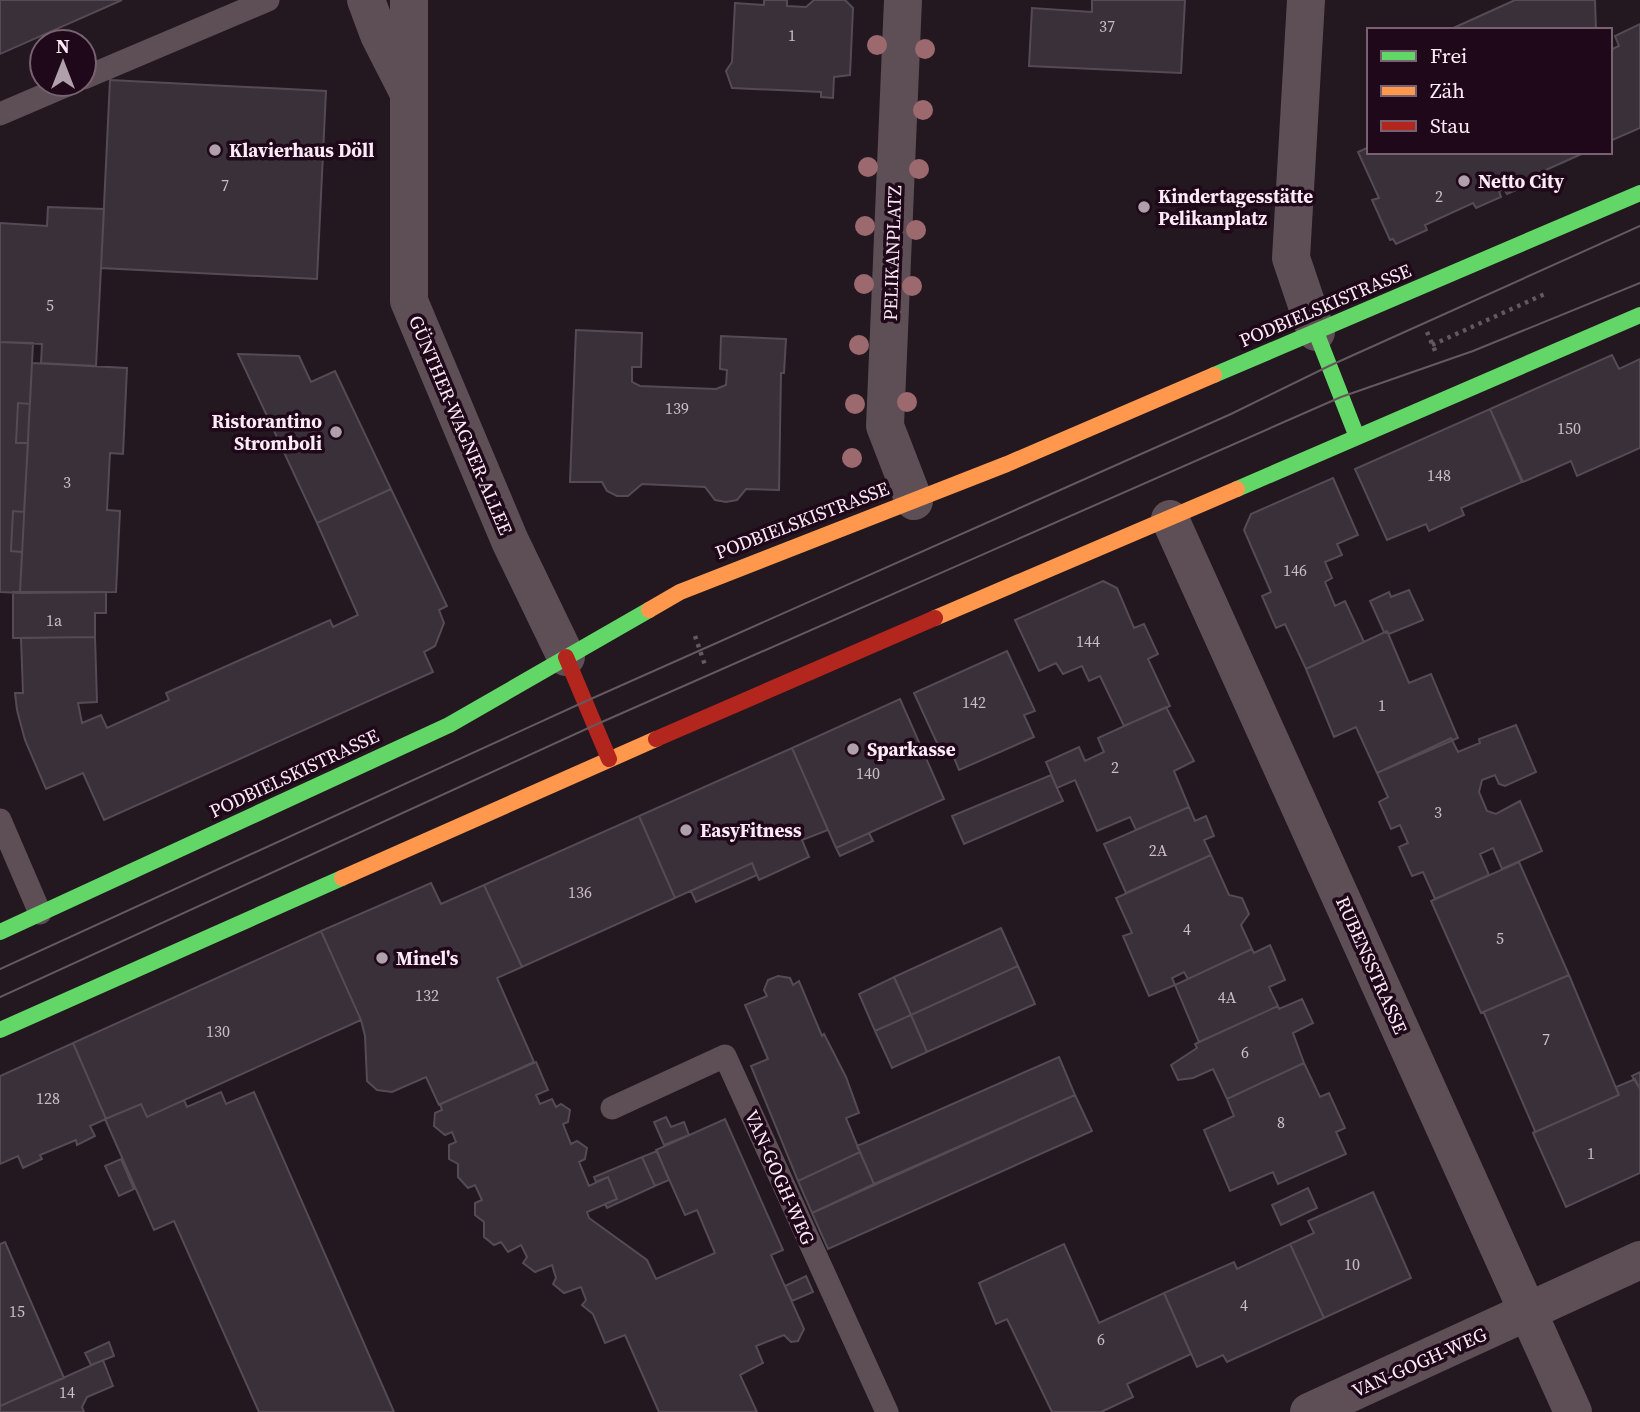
<svg xmlns="http://www.w3.org/2000/svg" width="1640" height="1412" font-family="'Source Serif 4',serif">
<style>
.building{fill:#393039;stroke:#544b54;stroke-width:2}
.lines{fill:none;stroke-linecap:round;stroke-linejoin:round}
.path{stroke:#63585c;stroke-width:4.5;stroke-dasharray:3.5 5;stroke-linecap:butt}
.lane{stroke:#5d4f55;stroke-width:23}
.street{stroke:#5d4f55;stroke-width:38}
.fast{stroke:#63d668;stroke-width:16}
.slow{stroke:#ff974d;stroke-width:16}
.jam{stroke:#b3261e;stroke-width:16}
.tram{stroke:#655960;stroke-width:2}
.tree{fill:#9c6a6e}
.poi-dot{fill:#b0a0ab;stroke:#1f0819;stroke-width:2.5}
.labels{text-anchor:middle;stroke-width:7;stroke-linejoin:round;paint-order:stroke}
.number-label{font-size:16px;fill:#cbbcc7}
.poi-label{font-size:19px;font-weight:bold;fill:#fceaf6;stroke:#1f0819;text-anchor:start}
.street-label{font-size:19px;fill:#fceaf6;stroke:#1f0819}
</style>
<rect width="100%" height="100%" fill="#231720"/>
<path class="building" d="M 0,0 L 122,0 L 0,54 Z
M 764,0 L 787,0 L 787,6 L 806,7 L 814,0 L 845,0 L 853,8 L 850,75 L 834,77 L 833,98 L 821,97 L 821,92 L 732,88 L 726,71 L 732,62 L 735,3 L 764,5 Z
M 1092,0 L 1185,0 L 1181,73 L 1029,66 L 1032,8 L 1092,12 Z
M 1515,0 L 1595,0 L 1596,30 L 1449,30 Z
M 1640,24 L 1640,128 L 1610,141 L 1610,50 L 1619,46 L 1615,36 Z
M 110,80 L 326,91 L 317,279 L 101,268 Z
M 1369,147 L 1369,152 L 1586,152 L 1530,177 L 1532,183 L 1507,194 L 1504,189 L 1499,191 L 1501,197 L 1476,208 L 1473,203 L 1425,225 L 1427,230 L 1396,244 L 1393,239 L 1390,240 L 1372,200 L 1379,198 L 1358,152 Z
M 48,207 L 104,209 L 96,366 L 41,363 L 42,344 L 0,342 L 0,223 L 47,226 Z
M 576,330 L 642,333 L 641,367 L 632,367 L 632,382 L 640,386 L 716,389 L 726,385 L 727,370 L 720,369 L 721,336 L 786,339 L 784,373 L 781,373 L 779,490 L 746,489 L 737,500 L 726,502 L 715,500 L 705,487 L 642,484 L 628,496 L 617,496 L 607,491 L 602,482 L 570,482 Z
M 0,342 L 33,343 L 20,593 L 0,592 Z
M 238,354 L 299,356 L 311,382 L 335,371 L 391,489 L 317,523 Z
M 1612,355 L 1619,369 L 1640,359 L 1640,448 L 1577,476 L 1571,461 L 1523,482 L 1490,409 Z
M 32,363 L 127,368 L 123,454 L 110,453 L 107,510 L 120,511 L 116,592 L 20,593 L 22,552 L 11,551 L 13,511 L 24,512 L 28,443 L 16,443 L 18,403 L 30,404 Z
M 1490,409 L 1522,482 L 1461,508 L 1464,515 L 1429,531 L 1426,524 L 1387,540 L 1355,469 Z
M 1333,478 L 1358,535 L 1337,544 L 1342,555 L 1325,562 L 1332,578 L 1325,582 L 1335,606 L 1345,601 L 1364,642 L 1306,669 L 1285,624 L 1276,628 L 1262,596 L 1271,592 L 1244,530 L 1251,514 Z
M 391,489 L 447,606 L 439,610 L 444,623 L 435,646 L 424,652 L 433,672 L 104,820 L 83,773 L 46,789 L 25,740 L 17,710 L 15,693 L 23,693 L 21,638 L 95,637 L 97,702 L 78,703 L 82,723 L 101,715 L 107,728 L 169,700 L 166,693 L 330,620 L 333,627 L 358,615 L 317,523 Z
M 1103,581 L 1117,588 L 1134,628 L 1144,624 L 1158,654 L 1148,659 L 1170,706 L 1124,726 L 1100,676 L 1089,681 L 1082,666 L 1063,674 L 1056,663 L 1039,671 L 1015,620 Z
M 1409,590 L 1423,620 L 1389,634 L 1384,632 L 1370,601 L 1389,592 L 1391,597 Z
M 13,592 L 106,592 L 106,613 L 95,613 L 95,637 L 13,638 Z
M 1387,631 L 1409,683 L 1431,674 L 1458,738 L 1377,773 L 1356,727 L 1334,737 L 1306,669 Z
M 1007,651 L 1035,711 L 1024,715 L 1034,737 L 959,770 L 950,748 L 941,752 L 914,693 Z
M 900,699 L 944,799 L 836,848 L 792,748 Z
M 1166,707 L 1194,761 L 1174,771 L 1189,807 L 1136,830 L 1130,817 L 1097,831 L 1075,780 L 1057,788 L 1046,762 L 1079,747 L 1085,761 L 1104,752 L 1098,738 Z
M 1516,725 L 1536,772 L 1505,786 L 1499,784 L 1495,775 L 1482,780 L 1479,792 L 1487,811 L 1496,814 L 1520,801 L 1542,851 L 1502,869 L 1493,848 L 1480,854 L 1489,875 L 1435,899 L 1423,872 L 1412,876 L 1399,847 L 1408,843 L 1400,825 L 1391,829 L 1379,802 L 1388,797 L 1377,773 L 1451,738 L 1458,752 L 1480,743 L 1479,739 Z
M 792,748 L 828,830 L 802,840 L 809,857 L 759,880 L 752,863 L 675,898 L 639,816 Z
M 1051,775 L 1063,801 L 964,844 L 952,816 Z
M 1189,807 L 1195,821 L 1206,816 L 1214,836 L 1204,840 L 1211,855 L 1126,893 L 1104,844 Z
M 639,816 L 675,898 L 522,967 L 484,885 Z
M 869,833 L 873,841 L 840,856 L 836,848 Z
M 1211,855 L 1229,895 L 1242,898 L 1249,914 L 1241,925 L 1252,949 L 1188,979 L 1184,972 L 1172,978 L 1175,985 L 1149,996 L 1123,936 L 1132,933 L 1116,898 Z
M 1519,862 L 1569,975 L 1481,1013 L 1431,901 Z
M 752,863 L 757,875 L 696,902 L 691,891 Z
M 431,883 L 441,904 L 484,885 L 522,967 L 497,978 L 534,1062 L 439,1105 L 426,1077 L 392,1092 L 377,1090 L 367,1081 L 365,1036 L 361,1020 L 321,931 Z
M 1001,928 L 1018,966 L 911,1015 L 894,977 Z
M 321,931 L 361,1020 L 147,1117 L 141,1104 L 106,1119 L 73,1043 Z
M 1270,945 L 1285,980 L 1269,987 L 1278,1006 L 1199,1042 L 1175,985 L 1252,949 L 1254,953 Z
M 1018,966 L 1035,1004 L 927,1052 L 911,1015 Z
M 1569,975 L 1619,1095 L 1533,1133 L 1535,1131 L 1484,1013 L 1481,1013 Z
M 778,976 L 790,978 L 793,985 L 799,981 L 822,1036 L 824,1034 L 846,1077 L 859,1113 L 846,1118 L 860,1152 L 798,1181 L 751,1066 L 768,1059 L 745,1005 L 767,996 L 764,990 L 768,980 Z
M 894,977 L 911,1015 L 875,1031 L 859,994 Z
M 1302,999 L 1313,1023 L 1293,1033 L 1304,1063 L 1227,1099 L 1213,1069 L 1193,1078 L 1178,1080 L 1171,1065 L 1197,1048 L 1195,1044 L 1278,1006 L 1279,1009 Z
M 911,1015 L 927,1052 L 892,1068 L 875,1031 Z
M 73,1043 L 106,1119 L 90,1126 L 95,1136 L 77,1145 L 76,1140 L 40,1155 L 42,1159 L 23,1168 L 18,1156 L 0,1164 L 0,1076 Z
M 1059,1057 L 1075,1095 L 874,1184 L 857,1146 Z
M 536,1062 L 548,1090 L 536,1095 L 540,1104 L 552,1099 L 556,1107 L 561,1104 L 570,1110 L 568,1122 L 563,1124 L 571,1144 L 577,1141 L 587,1148 L 585,1159 L 579,1162 L 589,1186 L 608,1177 L 617,1199 L 587,1212 L 589,1218 L 647,1260 L 656,1279 L 715,1253 L 697,1210 L 685,1215 L 656,1150 L 725,1119 L 783,1250 L 771,1255 L 804,1329 L 798,1341 L 791,1342 L 784,1335 L 756,1346 L 763,1363 L 740,1375 L 757,1412 L 659,1412 L 625,1335 L 605,1343 L 593,1314 L 582,1305 L 586,1300 L 581,1287 L 564,1293 L 553,1284 L 556,1278 L 552,1265 L 535,1272 L 523,1263 L 527,1257 L 521,1245 L 508,1252 L 501,1242 L 494,1245 L 484,1237 L 484,1222 L 475,1215 L 475,1203 L 482,1200 L 475,1185 L 468,1188 L 458,1177 L 458,1164 L 449,1159 L 449,1145 L 456,1142 L 452,1132 L 445,1135 L 434,1126 L 435,1113 L 442,1110 L 440,1104 Z
M 1304,1063 L 1320,1097 L 1329,1093 L 1345,1128 L 1336,1132 L 1346,1154 L 1278,1184 L 1273,1172 L 1230,1191 L 1204,1130 L 1234,1116 L 1227,1099 Z
M 1640,1072 L 1640,1089 L 1632,1076 Z
M 1635,1079 L 1640,1089 L 1640,1173 L 1566,1207 L 1533,1133 L 1619,1095 L 1616,1087 Z
M 221,1092 L 226,1104 L 254,1092 L 394,1412 L 259,1412 L 174,1221 L 154,1230 L 105,1119 L 141,1104 L 147,1117 L 184,1100 L 187,1107 Z
M 1075,1095 L 1092,1131 L 828,1249 L 812,1213 Z
M 666,1117 L 671,1127 L 684,1122 L 689,1135 L 664,1145 L 654,1122 Z
M 657,1151 L 669,1180 L 655,1186 L 642,1157 Z
M 860,1152 L 874,1184 L 812,1213 L 798,1181 Z
M 642,1157 L 655,1186 L 607,1208 L 605,1204 L 617,1199 L 608,1177 L 596,1182 L 594,1177 Z
M 121,1159 L 134,1189 L 119,1196 L 105,1166 Z
M 1308,1188 L 1317,1208 L 1281,1225 L 1272,1205 Z
M 1373,1192 L 1411,1278 L 1324,1318 L 1290,1244 L 1314,1233 L 1308,1221 Z
M 5,1242 L 64,1378 L 0,1406 L 0,1244 Z
M 1064,1244 L 1099,1323 L 1164,1293 L 1191,1354 L 1127,1384 L 1133,1397 L 1101,1412 L 1052,1412 L 1007,1319 L 996,1324 L 979,1283 Z
M 1290,1244 L 1324,1318 L 1227,1362 L 1223,1355 L 1197,1367 L 1164,1293 L 1234,1262 L 1237,1269 Z
M 806,1276 L 813,1292 L 792,1301 L 785,1286 Z
M 109,1342 L 114,1356 L 91,1365 L 85,1353 Z
M 103,1360 L 113,1386 L 87,1397 L 82,1407 L 84,1412 L 0,1412 L 0,1406 Z"/>
<g class="lines">
<path class="path" d="M 1427,332 L 1436,353
M 1432,345 L 1547,293
M 695,636 L 706,668"/>
<path class="lane" d="M 84,78 L 268,0
M 0,114 L 70,84
M 0,820 L 40,913
M 612,1108 L 725,1056 L 887,1412"/>
<path class="street" d="M 366,0 L 379,35 L 407,90
M 409,0 L 409,301 L 510,541 L 566,657
M 903,0 L 885,426 L 914,501
M 1306,0 L 1291,258 L 1316,332
M 1170,519 L 1573,1412
M 1309,1412 L 1640,1260"/>
<path class="fast" d="M 1316,332 L 1357,437
M 1214,375 L 1640,193
M 1237,489 L 1640,315
M 0,932 L 449,725 L 649,610
M 0,1030 L 342,878"/>
<path class="slow" d="M 649,610 L 680,592 L 1007,464 L 1214,375
M 935,618 L 1237,489
M 342,878 L 656,739"/>
<path class="jam" d="M 566,657 L 609,759
M 656,739 L 935,618"/>
<path class="tram" d="M 0,969 L 584,702 L 1231,414 L 1329,366 L 1640,226
M 0,997 L 595,725 L 1341,397 L 1473,351 L 1640,283"/>
</g>
<g class="tree">
<circle cx="877" cy="45" r="10"/>
<circle cx="925" cy="49" r="10"/>
<circle cx="923" cy="110" r="10"/>
<circle cx="868" cy="167" r="10"/>
<circle cx="919" cy="169" r="10"/>
<circle cx="865" cy="226" r="10"/>
<circle cx="916" cy="230" r="10"/>
<circle cx="864" cy="284" r="10"/>
<circle cx="912" cy="286" r="10"/>
<circle cx="859" cy="345" r="10"/>
<circle cx="907" cy="402" r="10"/>
<circle cx="855" cy="404" r="10"/>
<circle cx="852" cy="458" r="10"/>
</g>
<g class="poi-dot">
<circle cx="215" cy="150" r="7"/>
<circle cx="1464" cy="181" r="7"/>
<circle cx="1144" cy="207" r="7"/>
<circle cx="336" cy="432" r="7"/>
<circle cx="853" cy="749" r="7"/>
<circle cx="686" cy="830" r="7"/>
<circle cx="382" cy="958" r="7"/>
</g>
<g class="labels">
<g class="number-label">
<text x="1107" y="32">37</text>
<text x="792" y="41">1</text>
<text x="225" y="191">7</text>
<text x="1439" y="202">2</text>
<text x="50" y="311">5</text>
<text x="677" y="414">139</text>
<text x="1569" y="434">150</text>
<text x="1439" y="481">148</text>
<text x="67" y="488">3</text>
<text x="1295" y="576">146</text>
<text x="54" y="626">1a</text>
<text x="1088" y="647">144</text>
<text x="974" y="708">142</text>
<text x="1382" y="711">1</text>
<text x="1115" y="773">2</text>
<text x="868" y="779">140</text>
<text x="1438" y="818">3</text>
<text x="1158" y="856">2A</text>
<text x="580" y="898">136</text>
<text x="1187" y="935">4</text>
<text x="1500" y="944">5</text>
<text x="427" y="1001">132</text>
<text x="1227" y="1003">4A</text>
<text x="218" y="1037">130</text>
<text x="1546" y="1045">7</text>
<text x="1245" y="1058">6</text>
<text x="48" y="1104">128</text>
<text x="1281" y="1128">8</text>
<text x="1591" y="1159">1</text>
<text x="1352" y="1270">10</text>
<text x="1244" y="1311">4</text>
<text x="17" y="1317">15</text>
<text x="1101" y="1345">6</text>
<text x="67" y="1398">14</text>
</g>
<g class="poi-label">
<text x="229" y="157">Klavierhaus Döll</text>
<text x="1478" y="188">Netto City</text>
<text x="1158" y="203">Kindertagesstätte<tspan x="1158" dy="22">Pelikanplatz</tspan></text>
<text x="322" y="428" text-anchor="end">Ristorantino<tspan x="322" dy="22">Stromboli</tspan></text>
<text x="867" y="756">Sparkasse</text>
<text x="700" y="837">EasyFitness</text>
<text x="396" y="965">Minel's</text>
</g>
<g class="street-label">
<text transform="translate(892 253) rotate(-88)" y="7">PELIKANPLATZ</text>
<text transform="translate(1325 305) rotate(-23)" y="7">PODBIELSKISTRASSE</text>
<text transform="translate(461 425) rotate(67)" y="7">GÜNTHER-WAGNER-ALLEE</text>
<text transform="translate(802 520) rotate(-21)" y="7">PODBIELSKISTRASSE</text>
<text transform="translate(294 773) rotate(-25)" y="7">PODBIELSKISTRASSE</text>
<text transform="translate(1372 965) rotate(66)" y="7">RUBENSSTRASSE</text>
<text transform="translate(780 1177) rotate(66)" y="7">VAN-GOGH-WEG</text>
<text transform="translate(1419 1362) rotate(-24)" y="7">VAN-GOGH-WEG</text>
</g>
</g>
<rect x="1367" y="28" width="245" height="126" fill="#1f0819" stroke="#776271" stroke-width="2"/>
<rect x="1381" y="51" width="35" height="10" fill="#63d668" stroke="#776271" stroke-width="2"/>
<text x="1430" y="63" font-size="21" fill="#fceaf6">Frei</text>
<rect x="1381" y="86" width="35" height="10" fill="#ff974d" stroke="#776271" stroke-width="2"/>
<text x="1430" y="98" font-size="21" fill="#fceaf6">Zäh</text>
<rect x="1381" y="121" width="35" height="10" fill="#b3261e" stroke="#776271" stroke-width="2"/>
<text x="1430" y="133" font-size="21" fill="#fceaf6">Stau</text>
<g transform="translate(63 63)"><circle r="33" fill="#1f0819" stroke="#776271" stroke-width="2"/>
<path d="M0-5L12 26L0 18L-12 26Z" fill="#b0a0ab"/>
<text y="-10" font-size="19" font-weight="bold" text-anchor="middle" fill="#fceaf6">N</text>
</g>
</svg>
